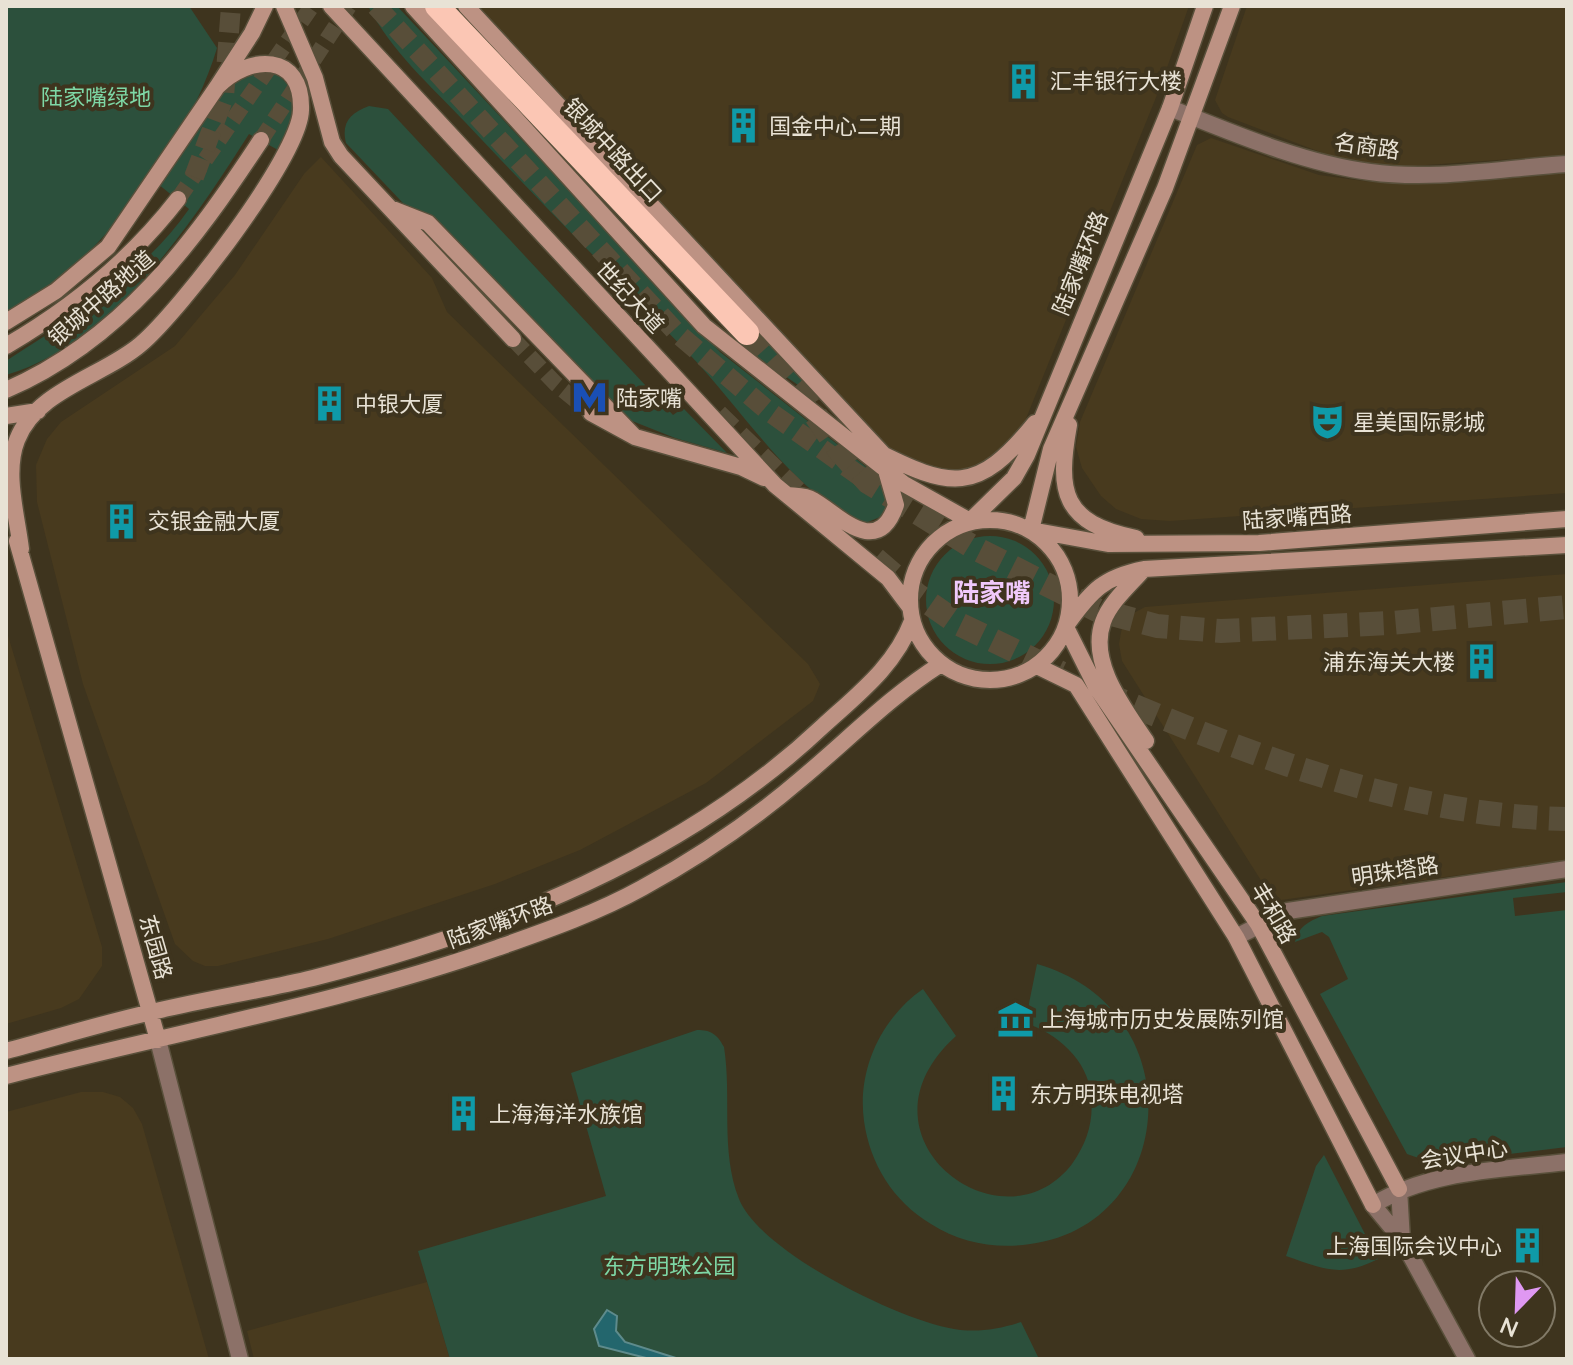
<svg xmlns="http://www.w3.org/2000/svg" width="1573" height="1365" font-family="Lato,'Noto Sans SC',sans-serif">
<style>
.built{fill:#483a1e}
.green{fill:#2c503c}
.water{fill:#23666d;stroke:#5e8b8c;stroke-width:2}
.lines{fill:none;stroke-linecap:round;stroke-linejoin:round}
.secondary-tunnel{stroke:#584e39;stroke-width:16;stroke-dasharray:16 8;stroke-linecap:butt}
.primary-tunnel{stroke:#584e39;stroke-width:20;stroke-dasharray:20 10;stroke-linecap:butt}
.highway-tunnel{stroke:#584e39;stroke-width:24;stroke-dasharray:24 12;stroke-linecap:butt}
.street-casing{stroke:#59503b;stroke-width:19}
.secondary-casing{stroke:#59503b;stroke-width:19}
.highway-casing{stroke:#59503b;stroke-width:27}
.street{stroke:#8c7168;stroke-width:16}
.secondary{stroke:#bd9283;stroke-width:16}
.highway{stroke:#fbc6b4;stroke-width:24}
.labels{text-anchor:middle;stroke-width:8;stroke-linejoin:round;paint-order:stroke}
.poi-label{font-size:22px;fill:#e8e2d5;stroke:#3e341e;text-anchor:start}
.park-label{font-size:22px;fill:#7ed8a6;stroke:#3e341e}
.street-label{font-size:22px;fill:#e8e2d5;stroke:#3e341e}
.quarter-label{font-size:26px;font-weight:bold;fill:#f0c9fb;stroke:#3e341e}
</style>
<rect width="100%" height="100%" fill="#3e341e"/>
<path class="built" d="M 472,6 L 1189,6 L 1159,90 L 1023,426 L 1007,450 L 985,466 L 957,475 L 890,454 Z
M 1247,6 L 1567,6 L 1567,155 L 1412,166 L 1371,165 L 1328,155 L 1228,117 L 1222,113 L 1215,100 Z
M 1211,138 L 1319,175 L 1371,182 L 1567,173 L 1567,493 L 1170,521 L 1141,519 L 1116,509 L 1101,496 L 1082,468 L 1076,447 L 1080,422 L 1197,145 Z
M 321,157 L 432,278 L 447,312 L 808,664 L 820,684 L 813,701 L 706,783 L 580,850 L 495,884 L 328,939 L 218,966 L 205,966 L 193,961 L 175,944 L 83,684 L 37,502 L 36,465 L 47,439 L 61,422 L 175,346 L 235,275 L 304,174 Z
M 1567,574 L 1567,860 L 1274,901 L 1122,661 L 1119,644 L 1122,627 L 1130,615 L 1145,607 Z
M 6,629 L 102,947 L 102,966 L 79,999 L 61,1008 L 6,1024 Z
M 81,1092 L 103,1092 L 120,1097 L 133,1108 L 142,1124 L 209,1359 L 6,1359 L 6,1112 Z
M 427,1282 L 450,1359 L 254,1359 L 247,1331 Z"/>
<path class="green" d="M 6,6 L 189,6 L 217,48 C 189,144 94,269 6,316 Z
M 368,6 L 397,6 L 720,352 L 879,477 L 891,501 L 885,515 L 863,524 C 790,490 744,411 690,355 C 615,277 539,201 465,122 C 431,86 391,51 368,6 Z
M 257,70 L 276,72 L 289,86 L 297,109 L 278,150 L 249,134 C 192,223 113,344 6,375 L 6,361 C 71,319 144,274 189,209 L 158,184 C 186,144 210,89 257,70 Z
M 369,106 L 388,109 L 673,415 L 683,408 L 727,453 L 675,438 L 622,417 L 494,299 L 346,143 C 341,123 350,113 369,106 Z
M 760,327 L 807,383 L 801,387 L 741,346 Z
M926 600a64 64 0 1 1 128 0a64 64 0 1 1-128 0Z
M 1567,882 L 1567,892 L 1513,898 L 1515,916 L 1567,910 L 1567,1147 L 1433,1163 L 1407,1154 L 1320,994 L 1348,979 L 1329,937 L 1322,932 L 1295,942 C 1299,926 1308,922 1322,916 Z
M 1037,964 C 1196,1009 1179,1231 1023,1245 C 990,1248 959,1242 931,1224 C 893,1201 870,1164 864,1121 C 857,1070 881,1018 923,989 L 956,1036 C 845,1136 1002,1255 1072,1164 C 1087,1143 1094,1121 1091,1095 C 1088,1060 1057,1033 1025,1023 Z
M 697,1030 C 711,1030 717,1034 724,1047 C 732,1097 720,1150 739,1199 C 760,1252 899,1320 954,1329 C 976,1333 1000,1329 1021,1322 L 1039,1359 L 450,1359 L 418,1251 L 606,1196 L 571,1073 Z
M 1324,1155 L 1378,1259 C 1340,1278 1324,1269 1286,1256 L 1316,1166 Z"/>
<path class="water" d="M 607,1310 L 617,1316 L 616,1331 L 625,1342 L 679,1359 L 650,1359 L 599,1346 L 594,1329 Z"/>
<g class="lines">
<path class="secondary-tunnel" d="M 261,140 L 349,6
M 178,199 L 312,6
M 513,339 L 556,384 L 591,413"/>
<path class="primary-tunnel" d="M 376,6 L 678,334 L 767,410 L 868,482
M 194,177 L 224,97 L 231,6
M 718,414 L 813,506"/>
<path class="highway-tunnel" d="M 747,333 L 797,388 L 840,451 L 868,482 L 973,547 L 1097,610 L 1157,626 L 1221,631 L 1391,623 L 1567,607
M 875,559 L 916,594 L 959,624 L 1061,673
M 1101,692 C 1247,754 1407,816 1567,819"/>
<defs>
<path id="street" d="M 1170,108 C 1233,133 1302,163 1370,172 C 1433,181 1503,168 1567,164
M 1236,937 L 1288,911 L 1567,869
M 158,1040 L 240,1359
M 1399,1189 L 1402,1240
M 1467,1359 L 1402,1240 L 1373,1205 C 1430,1170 1501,1170 1567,1162"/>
<path id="secondary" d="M 284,6 L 315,78 L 332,142 L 341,156 L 513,339
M 331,6 L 775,485 L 888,578 L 909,606
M 413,6 L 704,326 L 904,484 L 970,521
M 466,6 L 883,454
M 390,208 L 428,223 L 635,437
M 6,322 L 56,291 L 108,247 L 217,87 L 252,33 L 265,6
M 6,346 C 73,307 130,261 178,199
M 6,390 C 122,340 194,242 261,140
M 591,413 L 635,437 L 741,467 L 764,478
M 6,416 L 38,411
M 1069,425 C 1057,492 1062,523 1136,538
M 874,450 C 951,489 977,495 1035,423
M 787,495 C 796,496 805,495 813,500 C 838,514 877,560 896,505 L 887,474
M910 600a80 80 0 1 1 160 0a80 80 0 1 1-160 0Z
M 970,521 L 1014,478 L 1027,455 L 1170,108 L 1205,6
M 1031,530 L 1051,449 L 1165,188 L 1232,6
M 1031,530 L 1108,544 L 1259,543 L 1567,519
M 17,541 L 158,1040
M 21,549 C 17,515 4,473 17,440 C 36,390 104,376 141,344 C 179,312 300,156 301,110 C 303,52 249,54 217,87
M 1144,569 C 1130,585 1110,602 1103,622 C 1088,663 1125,709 1146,741
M 1068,623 C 1092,590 1104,577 1144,569 L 1567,545
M 1066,627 L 1096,687 L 1258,924 L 1399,1189
M 1037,666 L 1076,685 L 1236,937 L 1373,1205
M 6,1051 C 55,1038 103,1023 152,1012 C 205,999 260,991 313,978 C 497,931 683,858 823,726 C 858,694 895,666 912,621
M 6,1076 C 170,1033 337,1004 497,948 C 545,931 597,913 642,888 C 699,857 752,821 801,779 C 848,740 889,697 941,664"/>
<path id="highway" d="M 437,6 L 747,333"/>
</defs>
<use href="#street" class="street-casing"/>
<use href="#secondary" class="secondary-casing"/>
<use href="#highway" class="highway-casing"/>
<use href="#street" class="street"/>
<use href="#secondary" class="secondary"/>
<use href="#highway" class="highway"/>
</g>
<defs>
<symbol id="building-bare" viewBox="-9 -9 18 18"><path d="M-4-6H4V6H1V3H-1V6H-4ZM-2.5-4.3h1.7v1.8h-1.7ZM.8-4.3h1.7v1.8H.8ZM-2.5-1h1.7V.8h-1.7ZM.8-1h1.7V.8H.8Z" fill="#0f9aa8" stroke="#3e341e" stroke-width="2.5" paint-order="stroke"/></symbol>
<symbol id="metro-bare" viewBox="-9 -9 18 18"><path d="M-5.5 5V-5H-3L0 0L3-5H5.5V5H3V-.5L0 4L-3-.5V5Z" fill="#1a4fb4" stroke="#3e341e" stroke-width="2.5" paint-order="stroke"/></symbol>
<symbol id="theatre-bare" viewBox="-9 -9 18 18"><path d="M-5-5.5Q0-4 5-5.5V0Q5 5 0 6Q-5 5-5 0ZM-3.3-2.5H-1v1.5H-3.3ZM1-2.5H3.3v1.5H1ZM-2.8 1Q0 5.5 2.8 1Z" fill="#0f9aa8" stroke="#3e341e" stroke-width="2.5" paint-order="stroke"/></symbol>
<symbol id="museum-bare" viewBox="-9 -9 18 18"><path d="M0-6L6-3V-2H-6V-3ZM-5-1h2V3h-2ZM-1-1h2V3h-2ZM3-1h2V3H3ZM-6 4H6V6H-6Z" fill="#0f9aa8" stroke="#3e341e" stroke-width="2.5" paint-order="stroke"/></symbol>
</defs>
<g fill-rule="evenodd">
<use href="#building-bare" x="998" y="56" width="51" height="51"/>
<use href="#building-bare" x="718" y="100" width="51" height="51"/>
<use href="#metro-bare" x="564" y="372" width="51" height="51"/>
<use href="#building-bare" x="304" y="378" width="51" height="51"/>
<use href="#theatre-bare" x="1302" y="396" width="51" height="51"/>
<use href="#building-bare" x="96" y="496" width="51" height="51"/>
<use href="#building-bare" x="1456" y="636" width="51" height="51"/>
<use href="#museum-bare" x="990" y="994" width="51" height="51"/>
<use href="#building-bare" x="978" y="1068" width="51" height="51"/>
<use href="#building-bare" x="438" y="1088" width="51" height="51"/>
<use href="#building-bare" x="1502" y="1220" width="51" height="51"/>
</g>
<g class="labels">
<g class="poi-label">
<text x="1050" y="89">汇丰银行大楼</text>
<text x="769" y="134">国金中心二期</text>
<text x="616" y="406">陆家嘴</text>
<text x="355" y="412">中银大厦</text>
<text x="1353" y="430">星美国际影城</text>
<text x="148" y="529">交银金融大厦</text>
<text x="1455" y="670" text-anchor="end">浦东海关大楼</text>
<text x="1042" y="1027">上海城市历史发展陈列馆</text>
<text x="1030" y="1102">东方明珠电视塔</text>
<text x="489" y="1122">上海海洋水族馆</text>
<text x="1502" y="1254" text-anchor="end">上海国际会议中心</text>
</g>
<g class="park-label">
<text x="96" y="105">陆家嘴绿地</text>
<text x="669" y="1274">东方明珠公园</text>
</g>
<g class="street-label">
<text transform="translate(1367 146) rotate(8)" y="8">名商路</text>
<text transform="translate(613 150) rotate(47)" y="8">银城中路出口</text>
<text transform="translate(1080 263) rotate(-68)" y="8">陆家嘴环路</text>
<text transform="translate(630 297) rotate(47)" y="8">世纪大道</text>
<text transform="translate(101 298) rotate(-41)" y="8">银城中路地道</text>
<text transform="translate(1297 517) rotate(-4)" y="8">陆家嘴西路</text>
<text transform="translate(1395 871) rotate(-9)" y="8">明珠塔路</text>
<text transform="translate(1274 913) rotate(59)" y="8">丰和路</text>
<text transform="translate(500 922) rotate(-20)" y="8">陆家嘴环路</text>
<text transform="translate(156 947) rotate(74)" y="8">东园路</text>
<text transform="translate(1464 1154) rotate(-9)" y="8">会议中心</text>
</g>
<g class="quarter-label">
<text x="992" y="602">陆家嘴</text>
</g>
</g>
<rect width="1573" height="1365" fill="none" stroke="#e8e2d5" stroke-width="16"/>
<g transform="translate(1517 1309) rotate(203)"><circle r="38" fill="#3e341e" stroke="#827a67" stroke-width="2"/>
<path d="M0-6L14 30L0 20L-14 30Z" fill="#df98f2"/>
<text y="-12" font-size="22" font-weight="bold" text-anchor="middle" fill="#e8e2d5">N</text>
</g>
</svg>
